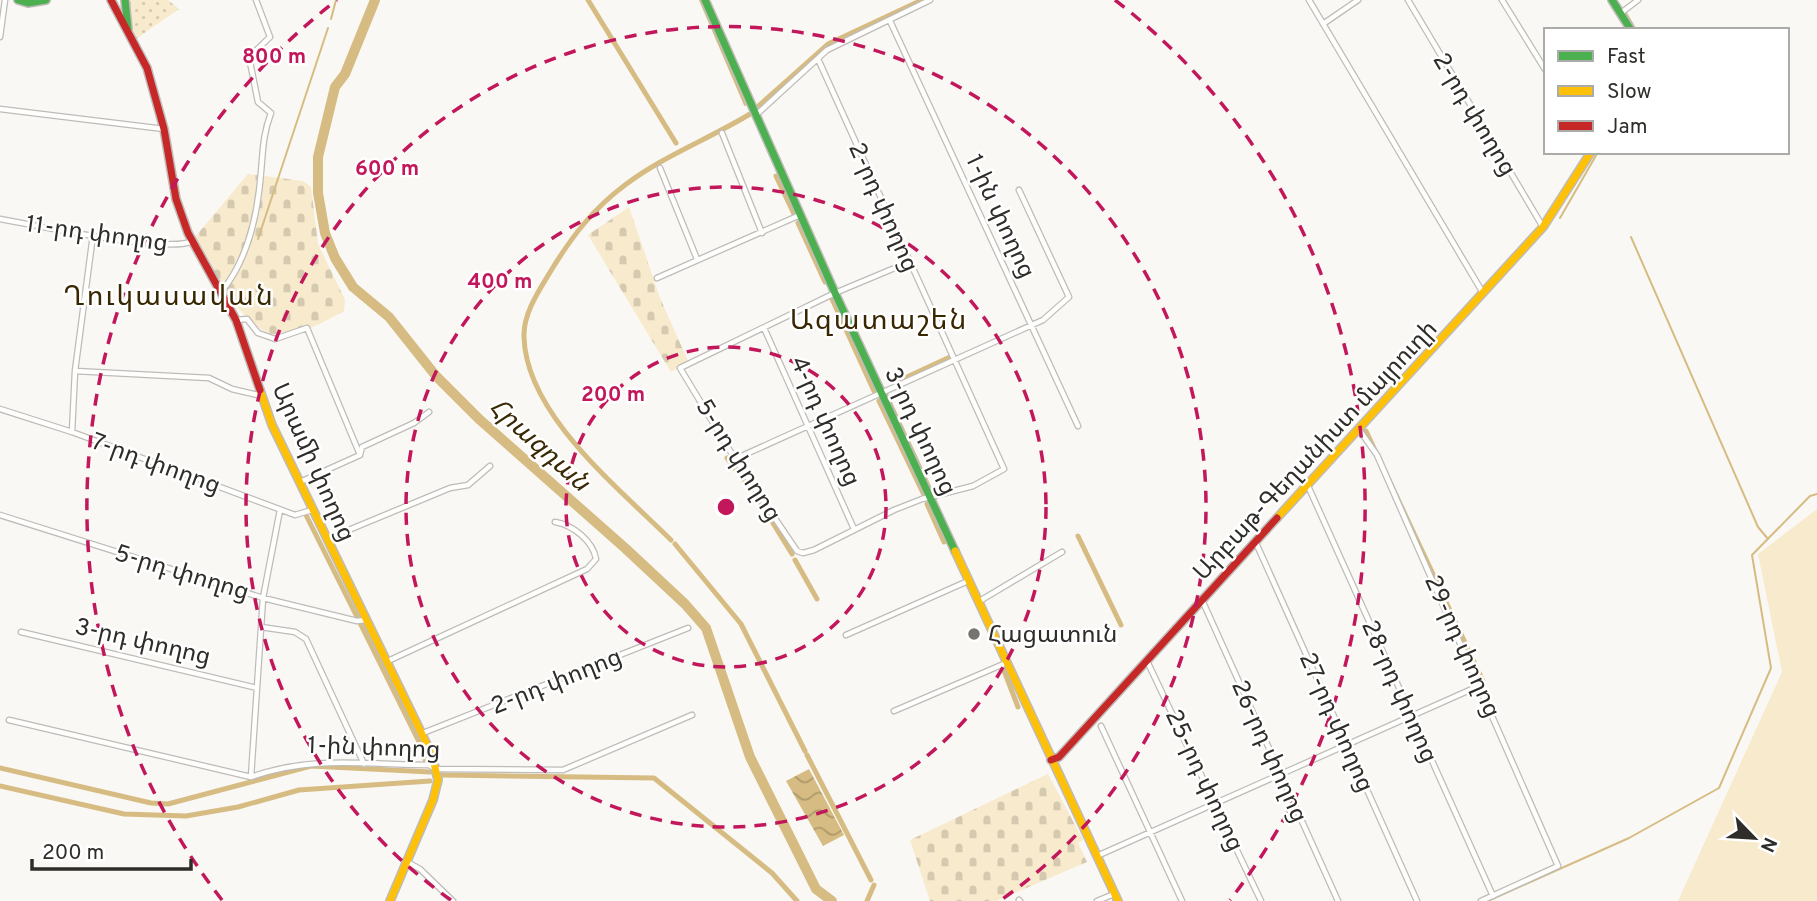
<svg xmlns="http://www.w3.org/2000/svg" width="1817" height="901" font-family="Overpass,'Noto Sans Armenian',sans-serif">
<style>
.grass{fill:#f8eacd}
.cemetery{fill:url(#cemetery-stones)}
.park{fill:url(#park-dots)}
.water{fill:url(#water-waves)}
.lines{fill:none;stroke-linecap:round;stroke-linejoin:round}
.stream{stroke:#d6bc82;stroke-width:2}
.canal{stroke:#d6bc82;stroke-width:5}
.river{stroke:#d6bc82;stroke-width:10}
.street-casing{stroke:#bebcb9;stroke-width:7}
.fast-casing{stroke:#bebcb9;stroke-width:10}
.slow-casing{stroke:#bebcb9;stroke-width:10}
.jam-casing{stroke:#bebcb9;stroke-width:10}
.street{stroke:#fefefd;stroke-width:4.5}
.fast{stroke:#4caf50;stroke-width:7}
.slow{stroke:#ffc107;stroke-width:7}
.jam{stroke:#c62828;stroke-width:7}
.ring{fill:none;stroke:#c2185b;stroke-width:3.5;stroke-dasharray:12 9}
.poi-dot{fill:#757471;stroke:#fff;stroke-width:2.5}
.labels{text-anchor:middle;stroke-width:5;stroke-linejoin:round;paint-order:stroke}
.street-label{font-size:24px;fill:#2e2d2a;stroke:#fff}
.poi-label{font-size:24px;fill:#2e2d2a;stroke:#fff;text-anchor:start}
.water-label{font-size:26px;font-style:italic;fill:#392a05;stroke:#fff}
.quarter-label{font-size:28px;letter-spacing:2px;fill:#382700;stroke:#fff}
.centre{fill:#c2185b;stroke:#fff;stroke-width:3.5}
.ring-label{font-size:21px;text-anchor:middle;font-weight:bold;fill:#c2185b;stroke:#fff;stroke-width:5;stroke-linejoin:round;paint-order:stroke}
</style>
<defs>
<pattern id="cemetery-stones" width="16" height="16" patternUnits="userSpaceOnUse" patternTransform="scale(1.75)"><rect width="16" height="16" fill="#f8eacd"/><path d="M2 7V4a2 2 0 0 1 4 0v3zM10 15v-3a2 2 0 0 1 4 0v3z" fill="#d5c9b0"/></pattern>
<pattern id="park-dots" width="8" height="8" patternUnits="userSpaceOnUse" patternTransform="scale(1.75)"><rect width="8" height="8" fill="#f8eacd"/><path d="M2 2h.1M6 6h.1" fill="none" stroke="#d5c9b0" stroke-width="1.8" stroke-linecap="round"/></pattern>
<pattern id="water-waves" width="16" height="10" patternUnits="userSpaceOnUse" patternTransform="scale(1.75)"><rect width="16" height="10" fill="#d6bc82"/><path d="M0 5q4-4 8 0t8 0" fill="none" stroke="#ae996b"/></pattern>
</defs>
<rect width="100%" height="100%" fill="#faf8f4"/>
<path class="grass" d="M 1817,509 L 1817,901 L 1678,901 L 1782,672 L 1758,554 Z"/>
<path class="cemetery" d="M 248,174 L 303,181 L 311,187 L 318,244 L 345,300 L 344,311 C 326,321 298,337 277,335 C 241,331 212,265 195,237 Z
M 629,207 L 660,298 L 688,361 L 671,372 L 588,235 Z
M 1048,774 L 1083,840 L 1078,843 L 1087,862 L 996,901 L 930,901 L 910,840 Z"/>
<path class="park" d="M 130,0 L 168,0 L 179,9 L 136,39 L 130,25 Z"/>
<path class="water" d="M 809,769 L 844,835 L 823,846 L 786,781 Z"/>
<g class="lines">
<path class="stream" d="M 700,0 L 745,105
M 1626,13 L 1636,30
M 331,19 L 336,0
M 1560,218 L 1598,152
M 1631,237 L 1758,527 L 1768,539
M 258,239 L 328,28
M 1488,901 L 1629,838 L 1719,788 L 1771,668 L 1752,555 L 1810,496 L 1817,494"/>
<path class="canal" d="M 588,0 L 676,143
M 755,109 L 828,44 L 922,0
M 776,176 L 794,214
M 798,223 L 825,282
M 832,299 L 874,391
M 894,383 L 950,357
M 886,395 L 932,494
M 879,401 L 924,495
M 1366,431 L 1483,681
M 727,458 L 749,487
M 755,494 L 792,554
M 927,504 L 944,542
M 306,515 L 357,617
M 1078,536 L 1121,625
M 671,540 C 620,489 526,415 524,337 C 523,313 540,289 552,269 C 573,235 593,209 625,185 C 663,156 709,139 750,114
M 675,544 L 741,624 L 805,751
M 795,560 L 817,599
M 360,623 L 423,750 L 426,764
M 1003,668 L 1018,707
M 807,755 L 871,880
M 0,768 L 151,803 L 168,804 L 311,766 L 430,772
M 442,775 L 654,778 L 772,873 L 797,901
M 0,786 L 124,814 L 186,816 L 238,807 L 299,790 L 430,781
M 867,901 L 874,885"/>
<path class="river" d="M 375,0 L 345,74 L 335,87 L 318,157 L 318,193 L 325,233 L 335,258 L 353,287 L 389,317 L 436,376 L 479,419 L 625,548 L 685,604 L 706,628 L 750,757 L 816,889 L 832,901"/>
<defs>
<path id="street" d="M 1309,0 L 1483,293
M 1408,0 L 1543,227
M 1502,0 L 1546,71
M 1621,13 L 1638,0
M 890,21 L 1078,426
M 1323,24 L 1358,0
M 0,37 L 5,0
M 818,59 L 1004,469 L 973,486 L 922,499 L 894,510 L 814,550 L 803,553 L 797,551 L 735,459 L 680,368 L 835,293 L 909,262
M 0,109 L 164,129
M 756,115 L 827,50 L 930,0
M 722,133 L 762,233
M 660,168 L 697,259
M 0,219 C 35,225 167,254 193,241
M 657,278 L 800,215
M 222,291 C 248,259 258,212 261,172 C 263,150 263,134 271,113 L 258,102 L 249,57 L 270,37 L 256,0
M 236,320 L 247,319 L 258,333 L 275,339 L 307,328 L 360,455
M 764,328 L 854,529
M 75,371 L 209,378 L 232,389 L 262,396
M 0,409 L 72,432 L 295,515 L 312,510
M 1360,431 L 1377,455 L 1558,866 L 1481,901
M 72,432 L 75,371 L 93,235
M 735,459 L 1043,320 L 1069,297 L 1019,190
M 300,482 L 360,455 L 362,447 L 414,423 L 429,412
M 1308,486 L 1493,896
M 0,515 L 263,598 L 357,621 L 366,620
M 327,539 L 450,488 L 468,485 L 490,466
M 1256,543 L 1417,901
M 1202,600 L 1338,901
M 978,602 L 1062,552
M 261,627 L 295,632 L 306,639 L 364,764
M 21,632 L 257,688
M 846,635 L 968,581
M 388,661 L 587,569 L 596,559 C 593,541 573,525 555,522
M 1147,661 L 1261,901
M 894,711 L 1006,663
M 9,720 L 251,777 C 313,755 365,765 429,765 L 436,769 L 563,770 L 692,715
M 1101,726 L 1182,901
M 423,733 L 688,628
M 251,777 L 263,598 L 280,510
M 1097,856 L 1481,685
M 407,862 L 420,869 L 453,901
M 1019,900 L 1020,901
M 1097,901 L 1114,894"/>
<path id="fast" d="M 18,0 L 28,3 L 46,0
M 125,0 L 128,29
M 705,0 L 835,293 L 955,551
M 1612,0 L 1631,30"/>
<path id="slow" d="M 260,390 L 272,425 L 432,755 L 438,780 L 433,800 L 390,901
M 1277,518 L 1543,227 L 1591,152
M 955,551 L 1118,901"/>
<path id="jam" d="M 111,0 L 147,68 L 164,129 L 176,199 L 188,233 L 236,320 L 260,390
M 1051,760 L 1059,757 L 1277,518"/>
</defs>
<use href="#street" class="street-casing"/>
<use href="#fast" class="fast-casing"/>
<use href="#slow" class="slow-casing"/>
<use href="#jam" class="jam-casing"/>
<use href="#street" class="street"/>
<use href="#fast" class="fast"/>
<use href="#slow" class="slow"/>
<use href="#jam" class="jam"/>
</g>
<g class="ring">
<circle cx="726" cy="507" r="160"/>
<circle cx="726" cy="507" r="320"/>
<path d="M451 900A480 480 0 1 1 1001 900"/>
<path d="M222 900A639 639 0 0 1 337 0M1115 0A639 639 0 0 1 1230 900"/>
</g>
<circle class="poi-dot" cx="974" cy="634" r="7"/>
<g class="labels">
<g class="street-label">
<text transform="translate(1475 114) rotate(59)" y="8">2-րդ փողոց</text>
<text transform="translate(884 207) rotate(66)" y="8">2-րդ փողոց</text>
<text transform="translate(1001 216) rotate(65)" y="8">1-ին փողոց</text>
<text transform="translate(97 233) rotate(8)" y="8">11-րդ փողոց</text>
<text transform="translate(826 421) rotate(66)" y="8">4-րդ փողոց</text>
<text transform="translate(921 431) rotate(65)" y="8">3-րդ փողոց</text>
<text transform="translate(1315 450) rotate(-47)" y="8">Արբաթ-Գեղանիստ մայրուղի</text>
<text transform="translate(739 460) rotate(58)" y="8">5-րդ փողոց</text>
<text transform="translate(314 462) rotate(66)" y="8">Արամի փողոց</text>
<text transform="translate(156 463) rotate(20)" y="8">7-րդ փողոց</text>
<text transform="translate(182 572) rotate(17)" y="8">5-րդ փողոց</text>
<text transform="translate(143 641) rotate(13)" y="8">3-րդ փողոց</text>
<text transform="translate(1463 646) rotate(66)" y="8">29-րդ փողոց</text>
<text transform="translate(556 681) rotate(-22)" y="8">2-րդ փողոց</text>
<text transform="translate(1400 691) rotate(66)" y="8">28-րդ փողոց</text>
<text transform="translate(1337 722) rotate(66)" y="8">27-րդ փողոց</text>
<text transform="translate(374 747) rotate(2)" y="8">1-ին փողոց</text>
<text transform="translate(1270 751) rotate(66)" y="8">26-րդ փողոց</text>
<text transform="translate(1205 780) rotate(65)" y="8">25-րդ փողոց</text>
</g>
<g class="poi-label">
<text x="988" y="642">Հացատուն</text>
</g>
<g class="water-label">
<text transform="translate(540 444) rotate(42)" y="9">Հրազդան</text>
</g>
<g class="quarter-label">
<text x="169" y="305">Ղուկասավան</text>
<text x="879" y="329">Ազատաշեն</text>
</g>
</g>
<circle cx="726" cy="507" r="10" class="centre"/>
<g class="ring-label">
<text x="274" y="63">800 m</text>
<text x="387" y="175">600 m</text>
<text x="500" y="288">400 m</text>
<text x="613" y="401">200 m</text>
</g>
<rect x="1544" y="28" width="245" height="126" fill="#ffffff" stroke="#ababaa" stroke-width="2"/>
<rect x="1558" y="51" width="35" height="10" fill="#4caf50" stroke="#ababaa" stroke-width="2"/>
<text x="1607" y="63" font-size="21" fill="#2e2d2a">Fast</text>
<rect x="1558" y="86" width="35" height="10" fill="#ffc107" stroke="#ababaa" stroke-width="2"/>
<text x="1607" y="98" font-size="21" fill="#2e2d2a">Slow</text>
<rect x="1558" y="121" width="35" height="10" fill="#c62828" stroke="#ababaa" stroke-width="2"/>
<text x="1607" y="133" font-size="21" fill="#2e2d2a">Jam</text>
<g transform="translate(1754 838) rotate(115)" stroke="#ffffff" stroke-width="5" paint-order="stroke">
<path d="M0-5L12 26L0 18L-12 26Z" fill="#2e2d2a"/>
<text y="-10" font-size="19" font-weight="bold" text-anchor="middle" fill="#2e2d2a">N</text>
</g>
<path d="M32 859v10h159v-10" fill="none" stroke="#2e2d2a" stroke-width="3.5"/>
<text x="42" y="859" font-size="21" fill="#2e2d2a" stroke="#ffffff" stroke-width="5" paint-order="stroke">200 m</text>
</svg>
